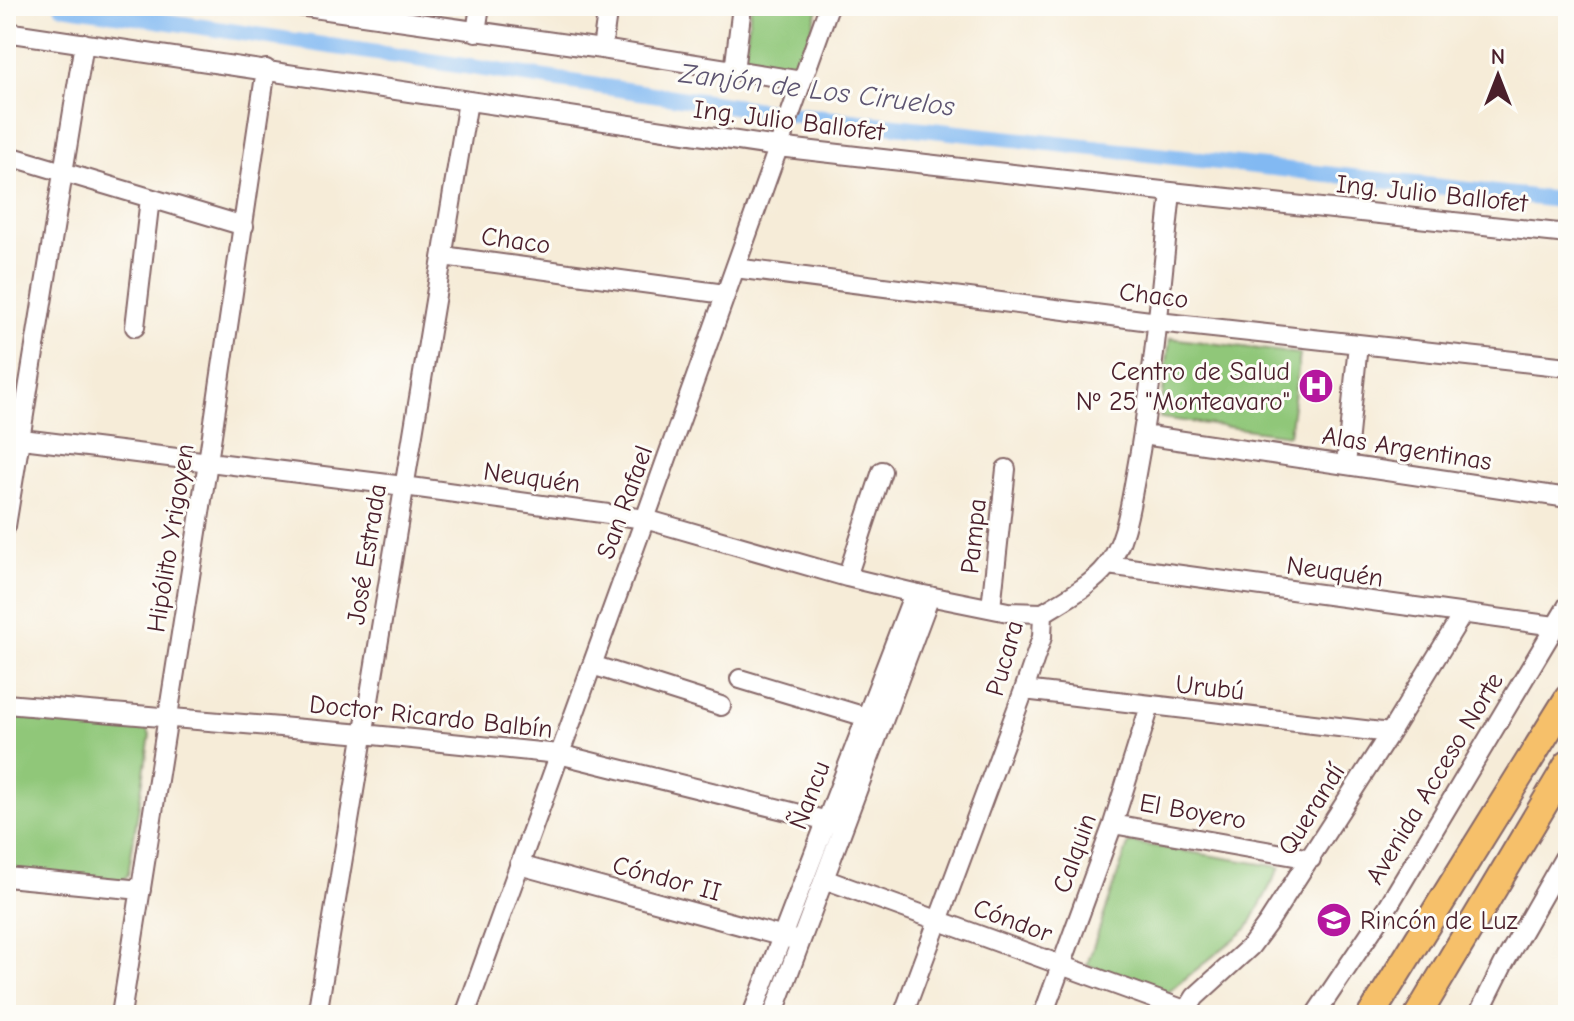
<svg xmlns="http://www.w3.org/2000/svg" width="1574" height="1021" font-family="'Comic Neue',sans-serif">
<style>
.green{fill:#90c779;stroke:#6d7352;stroke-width:2}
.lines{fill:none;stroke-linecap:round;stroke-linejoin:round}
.canal{stroke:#82b9f2;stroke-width:16}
.minor-casing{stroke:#866768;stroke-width:22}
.highway-casing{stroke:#866768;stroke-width:30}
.minor{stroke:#fff;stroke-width:18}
.highway{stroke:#f6c06b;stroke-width:26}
.labels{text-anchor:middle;stroke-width:6;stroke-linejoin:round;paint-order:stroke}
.street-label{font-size:26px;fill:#4a1f2b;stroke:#fdfcf7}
.poi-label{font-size:26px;fill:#4a1f2b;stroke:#fdfcf7;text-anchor:end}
.water-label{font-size:28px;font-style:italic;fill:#5e5571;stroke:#fdfcf7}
</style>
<rect width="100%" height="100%" fill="#fdfcf7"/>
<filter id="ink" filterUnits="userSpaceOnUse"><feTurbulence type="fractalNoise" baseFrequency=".0125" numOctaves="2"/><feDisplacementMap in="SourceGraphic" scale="16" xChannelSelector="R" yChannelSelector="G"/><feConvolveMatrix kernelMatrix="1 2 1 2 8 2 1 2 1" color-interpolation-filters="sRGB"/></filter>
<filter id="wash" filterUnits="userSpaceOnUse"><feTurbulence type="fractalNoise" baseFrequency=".006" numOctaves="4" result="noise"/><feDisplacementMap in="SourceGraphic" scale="32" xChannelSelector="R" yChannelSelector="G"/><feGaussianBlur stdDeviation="1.8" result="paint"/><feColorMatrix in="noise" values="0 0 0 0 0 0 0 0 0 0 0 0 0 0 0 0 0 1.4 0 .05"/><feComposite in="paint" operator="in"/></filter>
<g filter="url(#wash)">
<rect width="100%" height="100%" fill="#f6ecd8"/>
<path class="green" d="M 751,6 L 819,6 L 798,70 L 744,61 Z
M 1170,338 L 1300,354 L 1289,435 L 1160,418 Z
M 6,715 L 144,726 L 150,735 L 128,875 L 120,882 L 6,870 Z
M 1129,842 L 1280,867 L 1248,928 L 1167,993 L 1087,965 Z"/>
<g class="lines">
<path class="canal" d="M 62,6 L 780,113 L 1568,201"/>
</g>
</g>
<g filter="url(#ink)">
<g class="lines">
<defs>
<path id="minor" d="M 299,6 L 602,49 L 802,81
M 6,32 L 778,147 L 1171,192 L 1568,234
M 476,32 L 480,6
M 602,49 L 608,6
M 734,71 L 742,6
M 6,155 L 244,226
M 443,256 L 725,294
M 735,268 L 1158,322 L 1568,367
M 135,327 L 150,198
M 1143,435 L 1568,498
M 6,437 L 404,486 L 645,519 L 847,577 L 914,593 L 1008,612 L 1043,613
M 1346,465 L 1358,344
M 6,526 L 84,43
M 1108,565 L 1555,626
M 847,577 L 882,471
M 991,608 L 1006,469
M 1043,613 C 1064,600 1091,586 1107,566 C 1125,544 1130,506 1135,479 C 1153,384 1161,288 1171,192
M 592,665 L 721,706
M 740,679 L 876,720
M 1024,690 L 1390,733
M 6,704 L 363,734 L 559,754 L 844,825
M 1113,824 L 1311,859
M 519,865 L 795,940
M 6,877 L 141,890
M 824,879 L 1185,1010
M 121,1015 L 208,462 L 266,69
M 317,1015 L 468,101
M 465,1015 L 645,519 L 829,6
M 752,1015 L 914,593
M 773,1015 L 930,596
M 903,1015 L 1024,690 L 1042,637 L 1043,613
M 1043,1015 L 1113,824 L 1150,706
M 1184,1015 L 1195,997 L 1251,946 L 1268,923 L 1390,733 L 1462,615
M 1315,1015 L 1387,908 L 1568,605
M 1478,1015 L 1503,965 L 1568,851"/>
<path id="highway" d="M 1371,1015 L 1568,698
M 1418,1015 L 1568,764"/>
</defs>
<use href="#minor" class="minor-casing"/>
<use href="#highway" class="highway-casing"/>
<use href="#minor" class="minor"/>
<use href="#highway" class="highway"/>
</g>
</g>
<defs>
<symbol id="hospital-disc" viewBox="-11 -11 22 22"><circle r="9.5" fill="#b5179e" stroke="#fdfcf7"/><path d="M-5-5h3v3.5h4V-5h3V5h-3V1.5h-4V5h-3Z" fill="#fff"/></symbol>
<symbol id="school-disc" viewBox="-11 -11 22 22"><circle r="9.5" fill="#b5179e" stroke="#fdfcf7"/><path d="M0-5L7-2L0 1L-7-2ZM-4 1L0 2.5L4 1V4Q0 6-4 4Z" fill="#fff"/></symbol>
</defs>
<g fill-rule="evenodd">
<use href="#hospital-disc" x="1296" y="366" width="40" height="40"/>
<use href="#school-disc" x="1314" y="900" width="40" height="40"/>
</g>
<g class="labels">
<g class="street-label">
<text transform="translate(789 120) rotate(7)" y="9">Ing. Julio Ballofet</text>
<text transform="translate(1432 193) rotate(6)" y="9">Ing. Julio Ballofet</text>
<text transform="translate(516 240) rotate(8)" y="9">Chaco</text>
<text transform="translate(1154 295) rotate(7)" y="9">Chaco</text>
<text transform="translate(1407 448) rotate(9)" y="9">Alas Argentinas</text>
<text transform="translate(532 477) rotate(8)" y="9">Neuquén</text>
<text transform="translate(624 502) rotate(-70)" y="9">San Rafael</text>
<text transform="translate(973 536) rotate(-84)" y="9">Pampa</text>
<text transform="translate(170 538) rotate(-81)" y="9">Hipólito Yrigoyen</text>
<text transform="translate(366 554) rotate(-81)" y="9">José Estrada</text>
<text transform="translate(1335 571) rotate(8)" y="9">Neuquén</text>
<text transform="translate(1004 658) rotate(-74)" y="9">Pucara</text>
<text transform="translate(1210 687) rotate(6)" y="9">Urubú</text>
<text transform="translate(431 716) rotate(6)" y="9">Doctor Ricardo Balbín</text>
<text transform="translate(1434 778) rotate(-59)" y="9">Avenida Acceso Norte</text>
<text transform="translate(809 795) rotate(-69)" y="9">Ñancu</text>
<text transform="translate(1311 809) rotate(-58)" y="9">Querandí</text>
<text transform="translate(1193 811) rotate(10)" y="9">El Boyero</text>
<text transform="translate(1074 853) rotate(-70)" y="9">Calquin</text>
<text transform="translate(667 878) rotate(15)" y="9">Cóndor II</text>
<text transform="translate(1013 920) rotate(20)" y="9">Cóndor</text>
</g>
<g class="poi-label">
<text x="1290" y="380">Centro de Salud<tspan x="1290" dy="30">Nº 25 "Monteavaro"</tspan></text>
<text x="1360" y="929" text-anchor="start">Rincón de Luz</text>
</g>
<g class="water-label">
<text transform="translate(817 89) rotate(7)" y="10">Zanjón de Los Ciruelos</text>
</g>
</g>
<rect width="1574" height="1021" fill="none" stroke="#fdfcf7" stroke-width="32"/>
<g transform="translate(1498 76)" stroke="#fdfcf7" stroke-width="6" paint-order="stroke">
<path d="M0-6L14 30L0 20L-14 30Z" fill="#4a1f2b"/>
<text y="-12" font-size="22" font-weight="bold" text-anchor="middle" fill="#4a1f2b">N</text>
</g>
</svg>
